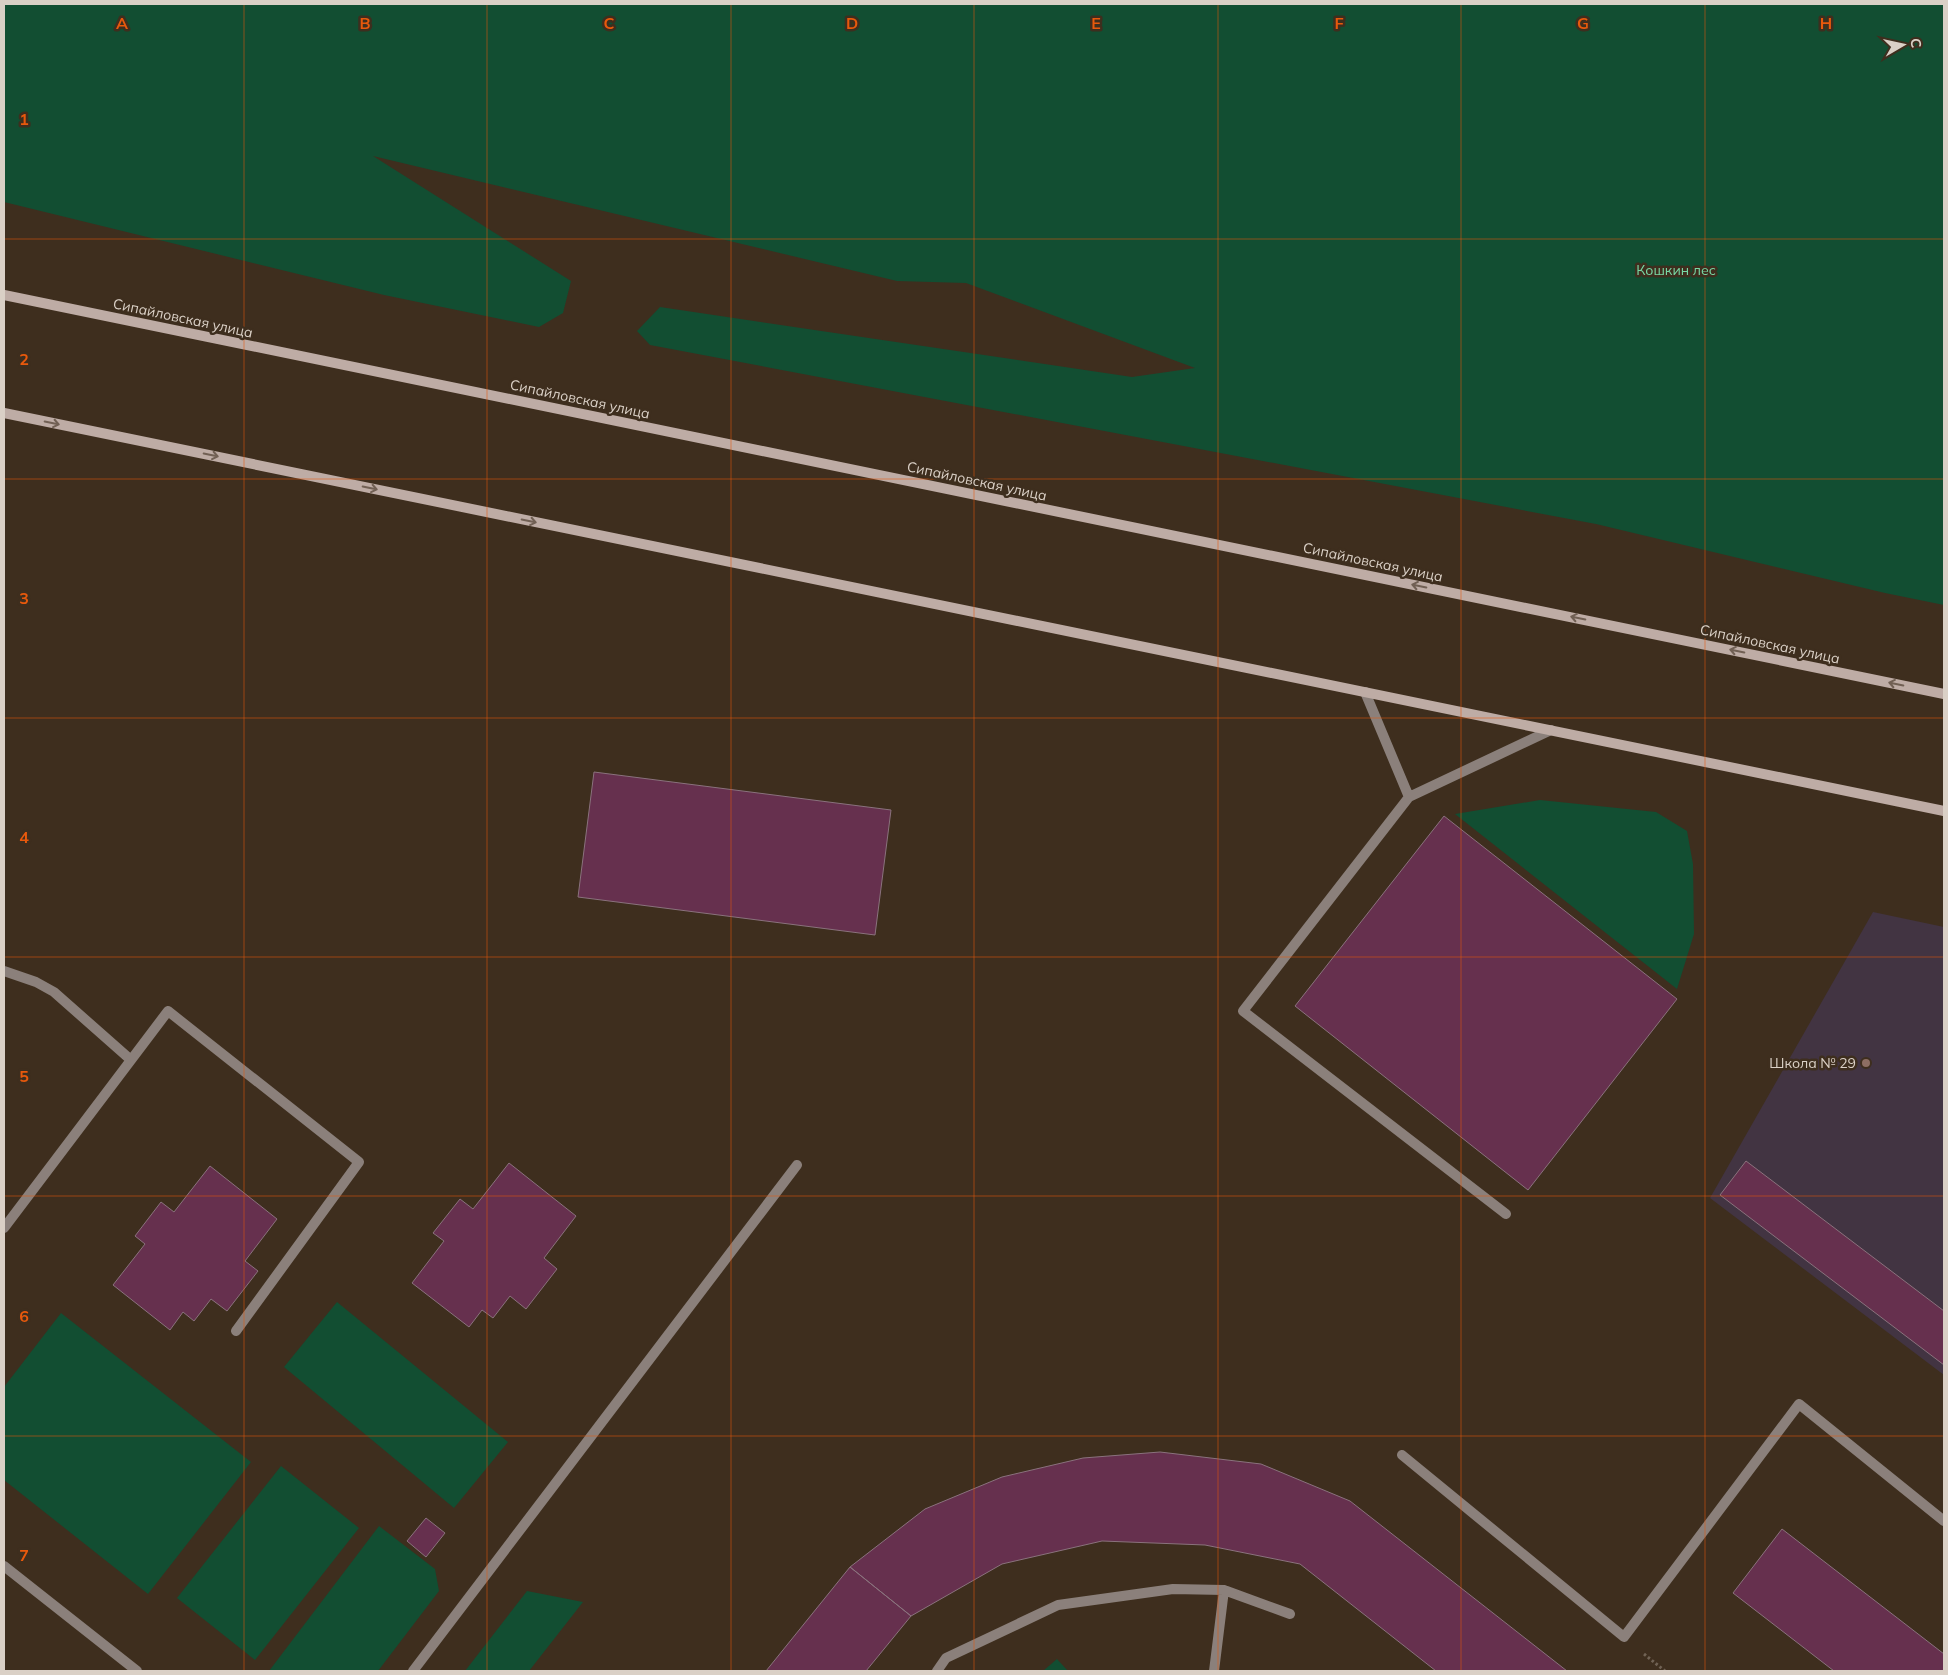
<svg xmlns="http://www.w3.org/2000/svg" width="1948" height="1675" font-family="Mulish,sans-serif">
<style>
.education{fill:#423442}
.green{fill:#124e32}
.building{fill:#66304e;stroke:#8a727d}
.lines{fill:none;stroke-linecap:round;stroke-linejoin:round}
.path{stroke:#716355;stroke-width:3;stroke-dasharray:2.5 2.5;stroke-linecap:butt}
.service{stroke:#8b807b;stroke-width:10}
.secondary{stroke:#beaca5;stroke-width:10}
.oneway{stroke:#716054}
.grid{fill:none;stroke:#e8590c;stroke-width:1;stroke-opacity:0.55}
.education-dot{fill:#8d6e63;stroke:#3e2e1e;stroke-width:2}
.labels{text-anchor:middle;stroke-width:5;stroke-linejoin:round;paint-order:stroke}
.park-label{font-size:14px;fill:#78d8a5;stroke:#3e2e1e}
.street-label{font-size:14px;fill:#dad0c6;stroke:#3e2e1e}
.poi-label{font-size:14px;fill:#dad0c6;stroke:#3e2e1e;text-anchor:end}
.grid-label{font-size:16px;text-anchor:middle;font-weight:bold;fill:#e8590c;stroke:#3e2e1e;stroke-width:5;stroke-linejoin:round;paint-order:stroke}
</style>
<rect width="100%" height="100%" fill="#3e2e1e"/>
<path class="education" d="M 1873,912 L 1944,927 L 1944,1375 L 1710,1198 Z"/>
<path class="green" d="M 4,4 L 1944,4 L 1944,605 L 1885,593 L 1596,524 L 650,345 L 637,331 L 660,307 L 1132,377 L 1195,368 L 966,283 L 897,281 L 373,156 L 571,281 L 563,313 L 539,327 L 384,295 L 4,202 Z
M 1540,800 L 1656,812 L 1687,831 L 1693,864 L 1694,934 L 1677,989 L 1455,814 Z
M 337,1302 L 508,1442 L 454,1508 L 284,1367 Z
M 61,1313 L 251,1462 L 148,1594 L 4,1480 L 4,1387 Z
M 281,1466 L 359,1528 L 255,1660 L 177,1598 Z
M 379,1526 L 435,1569 L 439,1591 L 378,1671 L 269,1671 Z
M 527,1591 L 583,1602 L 529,1671 L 465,1671 Z
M 1057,1659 L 1068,1671 L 1043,1671 Z"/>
<path class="building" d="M 594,772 L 891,810 L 875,935 L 578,897 Z
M 1444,816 L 1677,999 L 1528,1190 L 1295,1006 Z
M 1746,1161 L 1944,1311 L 1944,1365 L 1720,1195 Z
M 509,1163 L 576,1216 L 544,1258 L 557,1269 L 526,1309 L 510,1296 L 493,1318 L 482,1310 L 469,1327 L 412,1283 L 444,1241 L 433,1233 L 460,1199 L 473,1209 Z
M 210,1166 L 277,1219 L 245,1261 L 258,1271 L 227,1311 L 211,1299 L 194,1321 L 183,1312 L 170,1330 L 113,1285 L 145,1244 L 135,1236 L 161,1202 L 174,1212 Z
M 1160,1452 L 1261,1464 L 1350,1501 L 1567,1671 L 1436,1671 L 1300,1564 L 1205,1545 L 1102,1541 L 1002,1564 L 911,1616 L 850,1567 L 925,1509 L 1002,1477 L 1083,1458 Z
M 426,1518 L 445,1533 L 426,1557 L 407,1541 Z
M 1782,1529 L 1944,1654 L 1944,1671 L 1834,1671 L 1733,1593 Z
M 850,1567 L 911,1616 L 866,1671 L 766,1671 Z"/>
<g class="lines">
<path class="path" d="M 1644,1654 L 1665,1671"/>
<path class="service" d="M 1365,692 L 1409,797 L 1243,1011 L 1506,1214
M 1409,797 L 1551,730
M 4,971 L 36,982 L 54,992 L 131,1060 L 4,1228
M 131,1060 L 168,1011 L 359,1162 L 236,1331
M 1402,1455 L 1624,1637 L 1799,1404 L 1944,1521
M 4,1566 L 137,1671
M 413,1671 L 797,1165
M 937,1671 L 946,1658 L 1058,1605 L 1173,1589 L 1224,1590 L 1290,1614
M 1214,1671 L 1224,1590"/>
<path class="secondary" d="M 4,295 L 1944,694
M 4,413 L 1944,811"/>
</g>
<defs><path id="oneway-shaft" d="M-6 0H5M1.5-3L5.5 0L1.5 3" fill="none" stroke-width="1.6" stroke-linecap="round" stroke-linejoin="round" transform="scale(1.25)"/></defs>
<g class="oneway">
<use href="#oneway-shaft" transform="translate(52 423) rotate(12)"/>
<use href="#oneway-shaft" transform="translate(211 455) rotate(12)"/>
<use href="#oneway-shaft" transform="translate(370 488) rotate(12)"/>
<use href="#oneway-shaft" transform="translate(529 521) rotate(12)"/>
<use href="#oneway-shaft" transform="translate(1419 586) rotate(-168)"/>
<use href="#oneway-shaft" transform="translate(1578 618) rotate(-168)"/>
<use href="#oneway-shaft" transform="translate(1737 651) rotate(-168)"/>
<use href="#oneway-shaft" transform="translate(1896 684) rotate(-168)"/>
</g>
<path class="grid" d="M 244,4 L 244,1671M 487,4 L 487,1671M 731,4 L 731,1671M 974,4 L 974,1671M 1218,4 L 1218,1671M 1461,4 L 1461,1671M 1705,4 L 1705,1671M 4,239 L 1944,239M 4,479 L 1944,479M 4,718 L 1944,718M 4,957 L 1944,957M 4,1196 L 1944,1196M 4,1436 L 1944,1436"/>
<circle class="education-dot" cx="1866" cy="1063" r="5"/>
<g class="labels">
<g class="park-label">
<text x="1676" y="275">Кошкин лес</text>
</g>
<g class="street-label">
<text transform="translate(183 318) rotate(12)" y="5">Сипайловская улица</text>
<text transform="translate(580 399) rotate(12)" y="5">Сипайловская улица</text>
<text transform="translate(977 481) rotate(12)" y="5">Сипайловская улица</text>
<text transform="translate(1373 562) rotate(12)" y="5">Сипайловская улица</text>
<text transform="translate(1770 644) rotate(12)" y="5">Сипайловская улица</text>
</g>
<g class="poi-label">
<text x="1856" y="1068">Школа № 29</text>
</g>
</g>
<g class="grid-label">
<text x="122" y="29">A</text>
<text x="365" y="29">B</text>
<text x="609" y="29">C</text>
<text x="852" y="29">D</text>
<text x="1096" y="29">E</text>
<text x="1339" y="29">F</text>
<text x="1583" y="29">G</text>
<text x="1826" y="29">H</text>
<text x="24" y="125">1</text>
<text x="24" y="365">2</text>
<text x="24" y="604">3</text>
<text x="24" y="843">4</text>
<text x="24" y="1082">5</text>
<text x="24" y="1322">6</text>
<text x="24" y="1561">7</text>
</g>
<rect width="1948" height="1675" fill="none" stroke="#dad0c6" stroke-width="10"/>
<g transform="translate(1903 45) rotate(81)" stroke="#3e2e1e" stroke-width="4" paint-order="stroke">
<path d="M0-4L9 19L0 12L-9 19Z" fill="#dad0c6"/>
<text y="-8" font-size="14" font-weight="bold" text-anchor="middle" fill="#dad0c6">С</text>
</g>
</svg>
